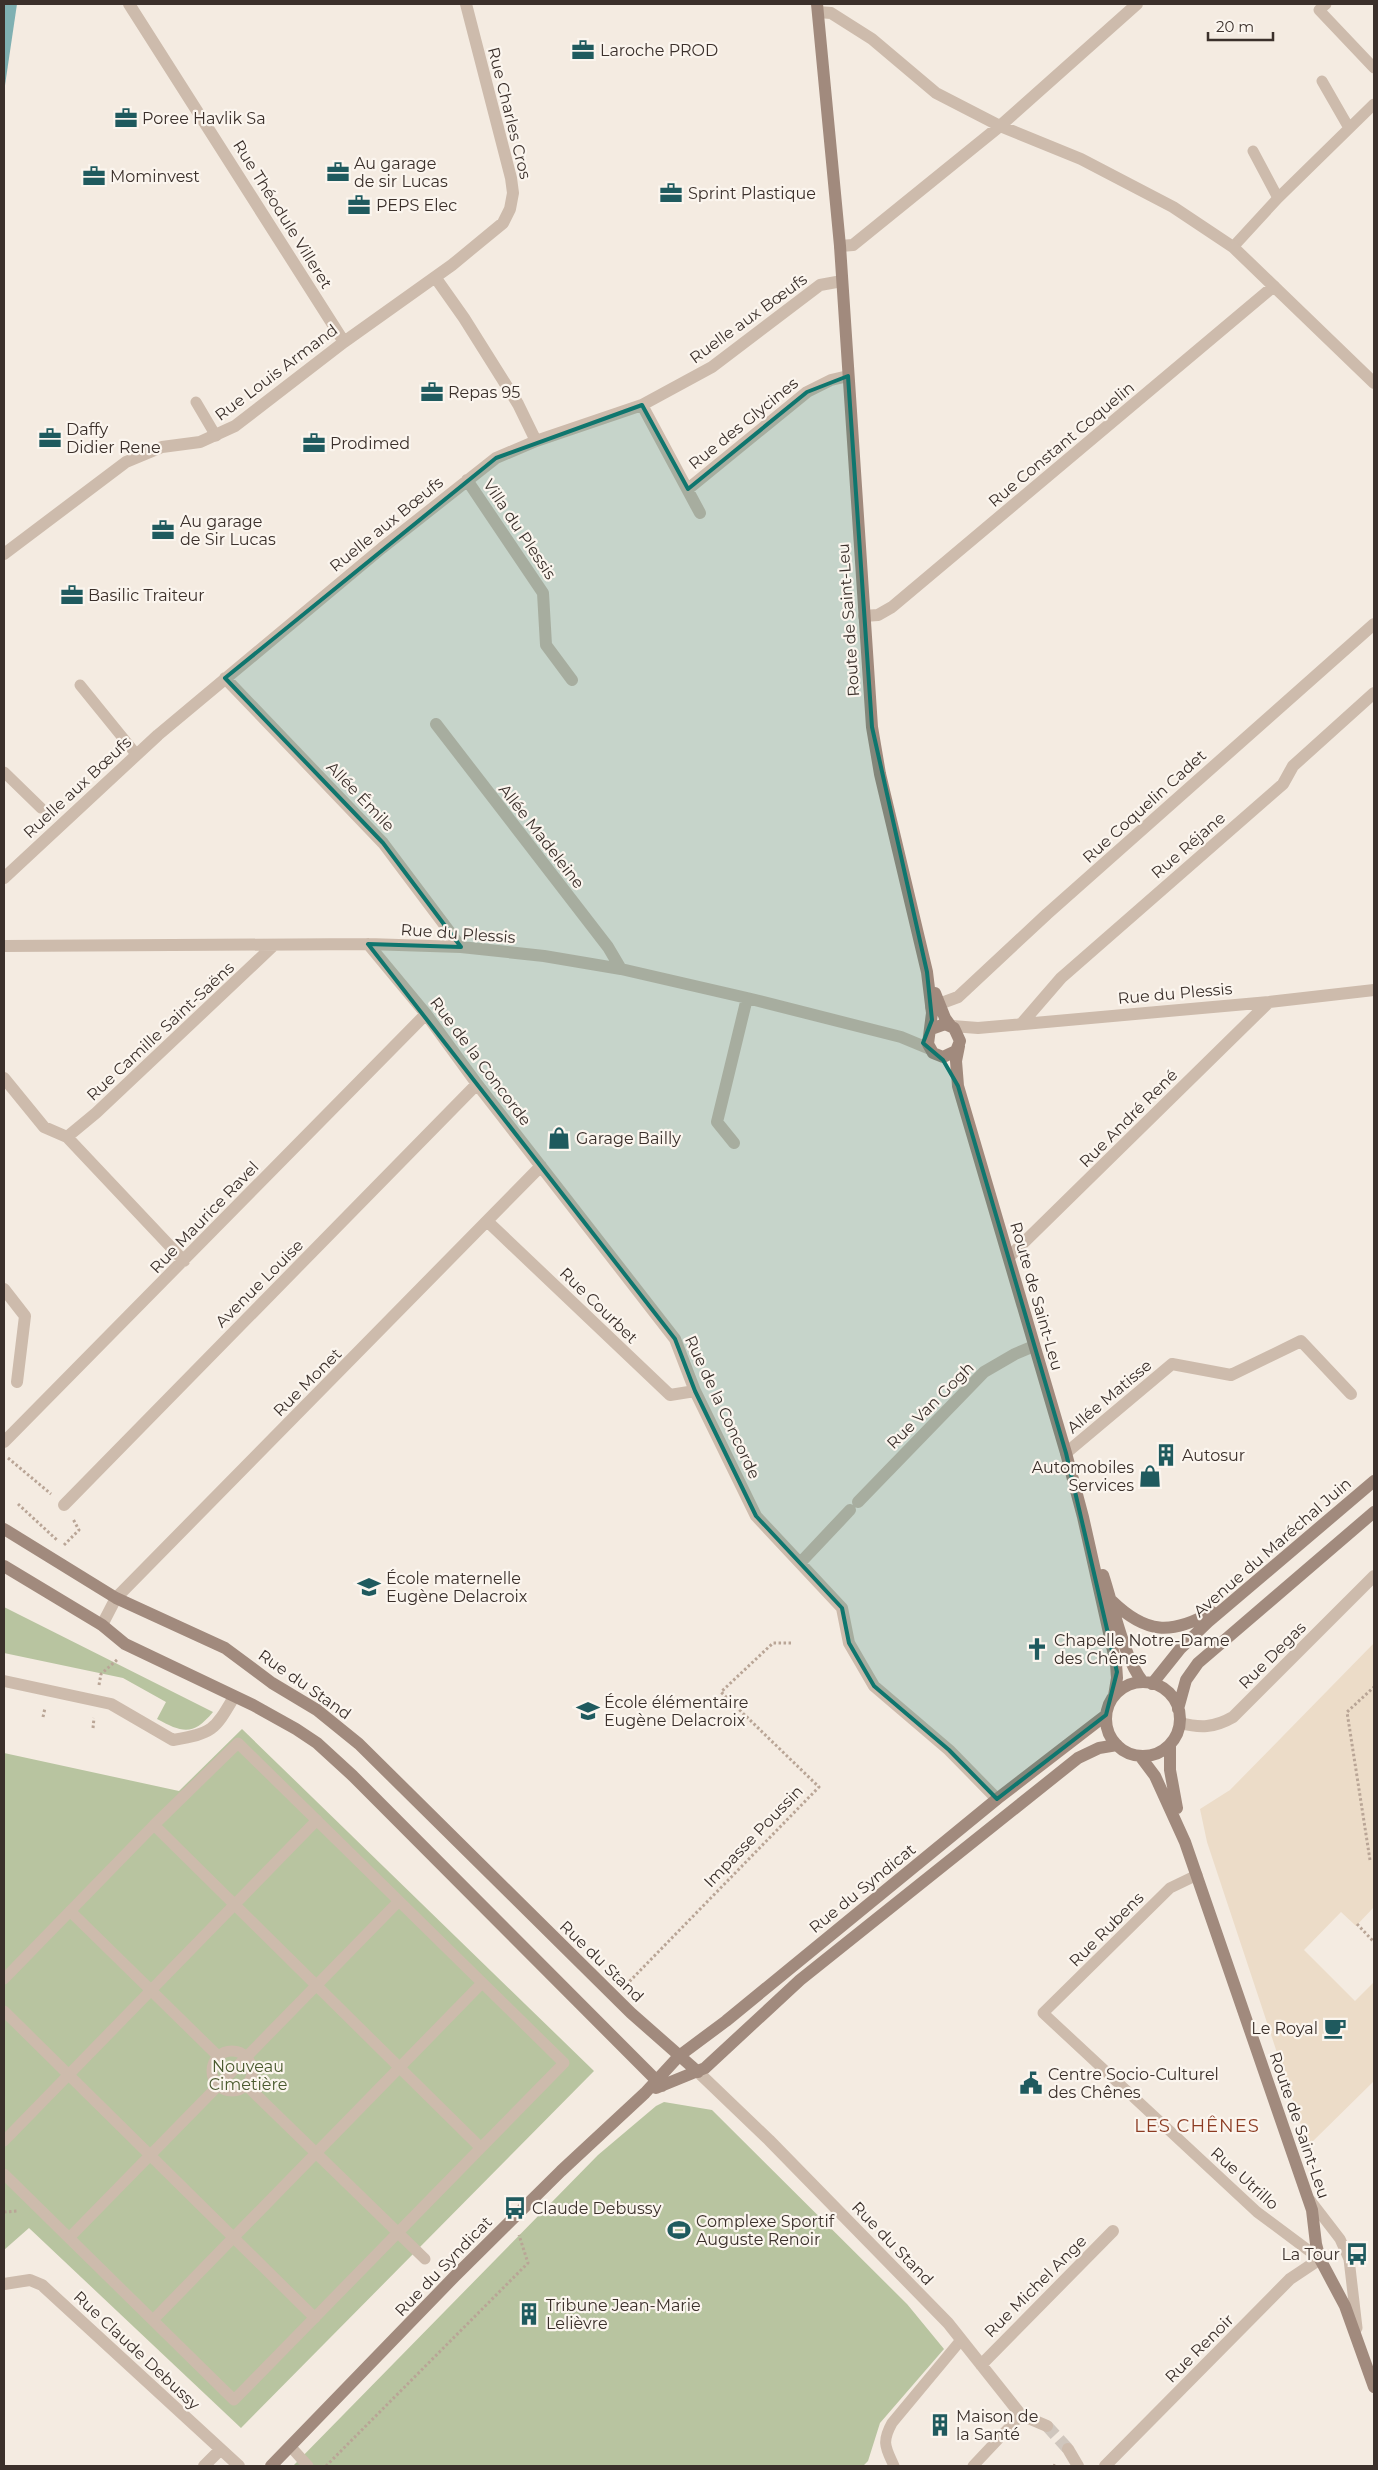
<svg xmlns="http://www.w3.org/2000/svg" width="1378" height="2470" font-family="Montserrat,sans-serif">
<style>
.green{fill:#b8c4a0}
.plaza{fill:#ecdcc8}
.water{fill:#7fb0b2}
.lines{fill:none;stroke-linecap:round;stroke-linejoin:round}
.street-tunnel{stroke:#cfc6bd;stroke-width:12;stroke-dasharray:12 6;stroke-linecap:butt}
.path{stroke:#b9a596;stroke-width:3;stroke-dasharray:2.5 2.5;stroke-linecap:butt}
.lane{stroke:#cdbbac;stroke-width:11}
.street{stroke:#cdbbac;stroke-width:12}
.secondary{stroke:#a18a7d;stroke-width:12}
.marked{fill:#0f766e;fill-opacity:0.2;stroke:#0f766e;stroke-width:4;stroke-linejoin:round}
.labels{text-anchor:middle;stroke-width:4.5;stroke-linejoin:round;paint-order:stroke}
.poi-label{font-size:16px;fill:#3b302b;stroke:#fbf5ee;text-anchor:start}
.street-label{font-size:16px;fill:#3b302b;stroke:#fbf5ee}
.park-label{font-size:16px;fill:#4a5a2e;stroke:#fbf5ee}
.neighbourhood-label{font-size:18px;letter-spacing:1px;fill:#8c3b22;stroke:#fbf5ee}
</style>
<rect width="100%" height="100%" fill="#f4ebe1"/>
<path class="green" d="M 4,1607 L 213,1712 C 193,1736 183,1733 157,1719 L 166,1702 L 123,1678 L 4,1653 Z
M 242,1729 L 594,2071 L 241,2428 L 29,2228 L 4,2250 L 4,1753 L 179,1791 Z
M 664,2102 L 712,2110 L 907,2304 L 944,2349 L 880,2423 L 868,2461 L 863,2466 L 293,2466 L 598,2155 L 656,2106 Z"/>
<path class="plaza" d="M 1374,1643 L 1374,1907 L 1356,1926 L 1341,1912 L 1304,1950 L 1355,2001 L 1374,1982 L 1374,2081 L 1308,2146 L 1207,1842 L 1200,1809 L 1230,1790 Z"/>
<path class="water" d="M 4,4 L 17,4 L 4,92 Z"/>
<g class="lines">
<path class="street-tunnel" d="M 1047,2426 L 1068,2449"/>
<path class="path" d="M 8,1458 L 51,1494
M 18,1504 L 58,1541
M 64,1545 L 79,1530 L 73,1519
M 99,1685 L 101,1674 L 118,1659
M 43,1717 L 45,1708
M 93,1728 L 94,1718
M 1370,1860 L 1347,1712 L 1374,1687
M 1357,1924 L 1374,1942
M 626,1985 L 819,1787 L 721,1692 L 773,1643 L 791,1643
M 4,2212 L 18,2211
M 1053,2465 L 1055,2466
M 326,2466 L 528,2263 L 519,2235"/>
<path class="lane" d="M 1326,4 L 1319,10 L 1374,68
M 1322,81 L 1349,128
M 1253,151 L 1278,198
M 1233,247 L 1278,198 L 1374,104
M 196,402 L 216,436
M 80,685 L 136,754
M 4,772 L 41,808
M 154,1825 L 481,2148
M 1197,1875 L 1170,1888 L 1043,2013 L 1257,2212 L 1320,2259
M 70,1911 L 218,2056
M 4,1979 L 154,1825 L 238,1743 L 564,2063 L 234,2400 L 4,2174
M 4,2011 L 315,2318
M212 2071a20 20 0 1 1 40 0a20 20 0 1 1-40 0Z
M 246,2085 L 425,2259
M 4,2141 L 317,1820
M 1310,2200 L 1340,2239 L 1349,2259 L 1357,2328
M 69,2238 L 399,1901
M 153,2320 L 482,1983
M 290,2446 L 308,2466
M 894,2466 C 886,2448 881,2443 892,2423 L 961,2340
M 973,2466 L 1021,2415"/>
<path class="street" d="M 129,4 L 344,342
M 818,12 L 831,13 L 872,39 L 936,93 L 1000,126 L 1081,159 L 1173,207 L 1233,247 L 1374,383
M 840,246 L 853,245 L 1000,126 L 1137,4
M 435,277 L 464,318 L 518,404 L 536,441
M 642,405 L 700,513
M 467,480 L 543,593 L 546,645 L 572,680
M 688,489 L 807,392 L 831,380 L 848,376
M 4,554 L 126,462 L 162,447 L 200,442 L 235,426 L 344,342 L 452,265 L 503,223 L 510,209 L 513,193 L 511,178 L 466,4
M 864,616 L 878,615 L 892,607 L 1274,286
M 225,678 L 383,843 L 461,947
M 436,724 L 608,947 L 621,969
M 4,878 L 158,735 L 382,548 L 496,458 L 536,441 L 642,405 L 712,367 L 820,285 L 842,281
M 368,944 L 426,1014 L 477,1084 L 675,1339 L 695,1391 L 756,1516 L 842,1608 L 849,1643 L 874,1686 L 949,1750 L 997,1799
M 4,946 L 368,944 L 461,947 L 544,956 L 621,969 L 747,998 L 901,1037 L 930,1049
M 931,1007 L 958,997 L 1047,914 L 1374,624
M 1023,1022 L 1061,978 L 1283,784 L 1293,766 L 1374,693
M 952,1026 L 978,1028 L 1269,1002 L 1374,990
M 4,1078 L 44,1127 L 67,1137 L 184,1261
M 67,1137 L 96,1113 L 273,946
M 734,1143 L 717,1122 L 747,998
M 487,1221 L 670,1395 L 695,1391
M 1009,1257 L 1269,1002
M 4,1289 L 25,1316 L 17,1382
M 4,1442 L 426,1014
M 1066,1453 L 1172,1364 L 1231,1375 L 1301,1341 L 1351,1394
M 858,1502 L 984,1372 L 1015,1354 L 1034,1346
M 64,1505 L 477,1084
M 801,1562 L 850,1510
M 102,1625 L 116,1598 L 541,1166
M 4,1681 L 111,1704 L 173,1740 C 213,1733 214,1731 234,1697
M 1180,1723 C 1200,1728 1214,1728 1233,1717 L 1374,1576
M 698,2072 L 769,2140 L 948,2323 L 1021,2415 L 1047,2426
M 4,2284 L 30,2280 L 42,2285 L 239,2466
M 981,2365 L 1113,2231
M 1068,2449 L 1078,2466
M 204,2466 L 220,2450
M 1105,2466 L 1290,2279 L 1320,2259"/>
<path class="secondary" d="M 817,4 L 840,246 L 872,727 L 880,774 L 927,972 L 932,1013 L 928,1044 L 933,1053 L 943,1057 L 956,1051 L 960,1041 L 954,1028 L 945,1024 L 931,1029
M 935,993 L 945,1018 L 950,1025
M 959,1046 L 956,1061 L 958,1086 L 1066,1453 L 1083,1517 L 1116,1664 L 1117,1678 L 1114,1696
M 4,1529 L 116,1598 L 225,1648 L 272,1683 L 317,1710 L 359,1744 L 631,2013 L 698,2072
M 4,1566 L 102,1625 L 125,1644 L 253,1705 L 296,1729 L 317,1743 L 353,1776 L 662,2086
M 1103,1575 C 1113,1605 1124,1659 1143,1682
M 1112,1601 C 1146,1634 1171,1635 1212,1612
M1106 1719a37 37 0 1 1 74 0a37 37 0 1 1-74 0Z
M 1152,1684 L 1180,1649 L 1208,1622 L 1374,1481
M 1178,1709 L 1186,1680 L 1198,1663 L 1374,1512
M 1170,1745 L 1170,1770 L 1177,1808
M 1140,1756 L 1155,1776 L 1185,1842 L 1312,2210 L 1316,2244 L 1320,2259 L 1345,2306 L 1374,2387
M 656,2088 L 705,2068 L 800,1980 L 1078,1758 L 1099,1748 L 1117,1745
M 271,2466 L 455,2276 L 561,2171 L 645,2093 L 679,2056 L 726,2021 L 997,1799 L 1106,1715"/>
</g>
<path class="marked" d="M 848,376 L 872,727 L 927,972 L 932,1020 L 923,1043 L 943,1060 L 958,1086 L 1066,1453 L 1117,1672 L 1106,1715 L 997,1799 L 949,1750 L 874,1686 L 849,1643 L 842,1608 L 756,1516 L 695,1391 L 675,1339 L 368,944 L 461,947 L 383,843 L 225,678 L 496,458 L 642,405 L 688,489 L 807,392 Z"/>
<defs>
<symbol id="office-bare" viewBox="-9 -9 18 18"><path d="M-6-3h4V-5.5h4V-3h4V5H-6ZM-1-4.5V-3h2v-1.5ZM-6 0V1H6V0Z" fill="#1f5a5e" stroke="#fbf5ee" stroke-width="2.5" paint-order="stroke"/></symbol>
<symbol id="shop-bare" viewBox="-9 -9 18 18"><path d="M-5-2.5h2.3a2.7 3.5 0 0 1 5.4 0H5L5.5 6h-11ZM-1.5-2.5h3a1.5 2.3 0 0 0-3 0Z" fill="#1f5a5e" stroke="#fbf5ee" stroke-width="2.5" paint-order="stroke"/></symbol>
<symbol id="building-bare" viewBox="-9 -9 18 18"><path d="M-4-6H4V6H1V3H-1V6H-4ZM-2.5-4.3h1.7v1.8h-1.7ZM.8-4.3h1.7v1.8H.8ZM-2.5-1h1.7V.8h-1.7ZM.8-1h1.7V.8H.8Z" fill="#1f5a5e" stroke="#fbf5ee" stroke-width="2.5" paint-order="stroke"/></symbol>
<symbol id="school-bare" viewBox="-9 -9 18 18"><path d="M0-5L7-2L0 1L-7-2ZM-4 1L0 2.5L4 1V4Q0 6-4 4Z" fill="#1f5a5e" stroke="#fbf5ee" stroke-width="2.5" paint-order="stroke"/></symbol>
<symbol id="church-bare" viewBox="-9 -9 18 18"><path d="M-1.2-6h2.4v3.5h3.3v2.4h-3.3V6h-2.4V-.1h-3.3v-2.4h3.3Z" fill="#1f5a5e" stroke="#fbf5ee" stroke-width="2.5" paint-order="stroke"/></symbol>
<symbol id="cafe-bare" viewBox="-9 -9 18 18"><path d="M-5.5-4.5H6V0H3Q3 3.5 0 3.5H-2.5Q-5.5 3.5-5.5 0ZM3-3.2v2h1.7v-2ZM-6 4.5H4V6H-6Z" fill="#1f5a5e" stroke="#fbf5ee" stroke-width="2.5" paint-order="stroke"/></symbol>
<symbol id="civic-bare" viewBox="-9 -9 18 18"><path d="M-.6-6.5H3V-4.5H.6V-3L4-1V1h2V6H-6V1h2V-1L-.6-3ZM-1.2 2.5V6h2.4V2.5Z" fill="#1f5a5e" stroke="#fbf5ee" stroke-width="2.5" paint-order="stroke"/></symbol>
<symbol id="bus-bare" viewBox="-9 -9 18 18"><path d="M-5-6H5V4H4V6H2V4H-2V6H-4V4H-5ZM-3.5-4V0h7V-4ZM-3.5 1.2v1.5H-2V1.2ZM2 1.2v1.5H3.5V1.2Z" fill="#1f5a5e" stroke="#fbf5ee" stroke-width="2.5" paint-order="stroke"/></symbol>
<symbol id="stadium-bare" viewBox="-9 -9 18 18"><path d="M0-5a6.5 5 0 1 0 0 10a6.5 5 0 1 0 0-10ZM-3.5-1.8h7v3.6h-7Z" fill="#1f5a5e" stroke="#fbf5ee" stroke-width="2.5" paint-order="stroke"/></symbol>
</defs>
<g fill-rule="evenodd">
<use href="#office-bare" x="567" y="34" width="32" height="32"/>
<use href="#office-bare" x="110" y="102" width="32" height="32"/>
<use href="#office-bare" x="322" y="156" width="32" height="32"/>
<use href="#office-bare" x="78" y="160" width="32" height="32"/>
<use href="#office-bare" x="655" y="177" width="32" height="32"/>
<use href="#office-bare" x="343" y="189" width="32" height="32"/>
<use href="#office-bare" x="416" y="376" width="32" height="32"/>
<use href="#office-bare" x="34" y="422" width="32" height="32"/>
<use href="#office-bare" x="298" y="427" width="32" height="32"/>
<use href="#office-bare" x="147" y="514" width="32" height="32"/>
<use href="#office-bare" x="56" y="579" width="32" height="32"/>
<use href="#shop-bare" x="543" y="1122" width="32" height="32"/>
<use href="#building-bare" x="1150" y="1439" width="32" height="32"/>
<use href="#shop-bare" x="1134" y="1460" width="32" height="32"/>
<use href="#school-bare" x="353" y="1571" width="32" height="32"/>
<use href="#church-bare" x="1021" y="1633" width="32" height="32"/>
<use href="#school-bare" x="572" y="1695" width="32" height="32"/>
<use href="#cafe-bare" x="1319" y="2012" width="32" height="32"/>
<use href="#civic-bare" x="1015" y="2067" width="32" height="32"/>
<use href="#bus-bare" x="499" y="2192" width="32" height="32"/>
<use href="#stadium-bare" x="663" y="2214" width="32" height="32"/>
<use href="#bus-bare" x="1341" y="2238" width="32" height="32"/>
<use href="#building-bare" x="513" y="2298" width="32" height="32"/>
<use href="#building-bare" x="924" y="2409" width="32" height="32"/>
</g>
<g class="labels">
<g class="poi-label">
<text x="600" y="56">Laroche PROD</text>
<text x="142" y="124">Poree Havlik Sa</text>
<text x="354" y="169">Au garage<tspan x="354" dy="18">de sir Lucas</tspan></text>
<text x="110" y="182">Mominvest</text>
<text x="688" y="199">Sprint Plastique</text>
<text x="376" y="211">PEPS Elec</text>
<text x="448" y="398">Repas 95</text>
<text x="66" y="435">Daffy<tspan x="66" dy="18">Didier Rene</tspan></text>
<text x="330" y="449">Prodimed</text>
<text x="180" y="527">Au garage<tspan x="180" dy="18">de Sir Lucas</tspan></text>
<text x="88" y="601">Basilic Traiteur</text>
<text x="576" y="1144">Garage Bailly</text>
<text x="1182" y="1461">Autosur</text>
<text x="1134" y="1473" text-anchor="end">Automobiles<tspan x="1134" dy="18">Services</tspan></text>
<text x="386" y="1584">École maternelle<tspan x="386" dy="18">Eugène Delacroix</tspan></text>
<text x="1054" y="1646">Chapelle Notre-Dame<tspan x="1054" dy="18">des Chênes</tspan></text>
<text x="604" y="1708">École élémentaire<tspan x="604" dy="18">Eugène Delacroix</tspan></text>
<text x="1318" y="2034" text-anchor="end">Le Royal</text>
<text x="1048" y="2080">Centre Socio-Culturel<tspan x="1048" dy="18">des Chênes</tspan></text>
<text x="532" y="2214">Claude Debussy</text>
<text x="696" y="2227">Complexe Sportif<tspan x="696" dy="18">Auguste Renoir</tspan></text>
<text x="1340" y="2260" text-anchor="end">La Tour</text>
<text x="546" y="2311">Tribune Jean-Marie<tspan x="546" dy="18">Lelièvre</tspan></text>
<text x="956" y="2422">Maison de<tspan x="956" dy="18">la Santé</tspan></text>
</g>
<g class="street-label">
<text transform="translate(510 113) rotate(76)" y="6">Rue Charles Cros</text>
<text transform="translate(283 214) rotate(58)" y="6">Rue Théodule Villeret</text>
<text transform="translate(748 318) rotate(-36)" y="6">Ruelle aux Bœufs</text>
<text transform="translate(276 372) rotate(-37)" y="6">Rue Louis Armand</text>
<text transform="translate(743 423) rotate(-39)" y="6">Rue des Glycines</text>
<text transform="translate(1061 444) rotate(-40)" y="6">Rue Constant Coquelin</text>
<text transform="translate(386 524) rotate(-39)" y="6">Ruelle aux Bœufs</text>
<text transform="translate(520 529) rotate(56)" y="6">Villa du Plessis</text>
<text transform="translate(848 620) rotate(-94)" y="6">Route de Saint-Leu</text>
<text transform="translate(77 787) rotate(-43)" y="6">Ruelle aux Bœufs</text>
<text transform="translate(361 796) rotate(46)" y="6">Allée Émile</text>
<text transform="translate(1144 806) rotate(-42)" y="6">Rue Coquelin Cadet</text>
<text transform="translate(542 836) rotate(52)" y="6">Allée Madeleine</text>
<text transform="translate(1188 845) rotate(-41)" y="6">Rue Réjane</text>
<text transform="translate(458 933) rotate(4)" y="6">Rue du Plessis</text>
<text transform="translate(1175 993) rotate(-5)" y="6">Rue du Plessis</text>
<text transform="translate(160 1031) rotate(-43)" y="6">Rue Camille Saint-Saëns</text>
<text transform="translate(481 1061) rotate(53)" y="6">Rue de la Concorde</text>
<text transform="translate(1128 1118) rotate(-45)" y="6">Rue André René</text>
<text transform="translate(204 1217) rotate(-46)" y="6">Rue Maurice Ravel</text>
<text transform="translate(259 1283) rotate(-45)" y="6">Avenue Louise</text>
<text transform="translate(1037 1296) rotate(74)" y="6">Route de Saint-Leu</text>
<text transform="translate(599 1305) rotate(44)" y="6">Rue Courbet</text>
<text transform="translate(307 1382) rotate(-45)" y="6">Rue Monet</text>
<text transform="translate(1109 1396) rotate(-40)" y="6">Allée Matisse</text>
<text transform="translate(930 1405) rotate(-45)" y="6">Rue Van Gogh</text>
<text transform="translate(723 1407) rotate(65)" y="6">Rue de la Concorde</text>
<text transform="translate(1272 1547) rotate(-41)" y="6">Avenue du Maréchal Juin</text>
<text transform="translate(1272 1655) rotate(-45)" y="6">Rue Degas</text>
<text transform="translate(305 1684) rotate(35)" y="6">Rue du Stand</text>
<text transform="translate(753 1836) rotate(-46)" y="6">Impasse Poussin</text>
<text transform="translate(862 1888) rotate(-39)" y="6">Rue du Syndicat</text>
<text transform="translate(1106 1929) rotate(-45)" y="6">Rue Rubens</text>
<text transform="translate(602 1961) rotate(44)" y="6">Rue du Stand</text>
<text transform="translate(1300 2125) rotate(71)" y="6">Route de Saint-Leu</text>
<text transform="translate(1245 2178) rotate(42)" y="6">Rue Utrillo</text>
<text transform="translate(893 2243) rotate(46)" y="6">Rue du Stand</text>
<text transform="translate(443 2266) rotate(-46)" y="6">Rue du Syndicat</text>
<text transform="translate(1035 2286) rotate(-45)" y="6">Rue Michel Ange</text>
<text transform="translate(1199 2348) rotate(-45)" y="6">Rue Renoir</text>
<text transform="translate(137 2350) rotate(43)" y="6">Rue Claude Debussy</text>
</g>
<g class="park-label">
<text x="248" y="2072">Nouveau<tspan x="248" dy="18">Cimetière</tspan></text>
</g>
<g class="neighbourhood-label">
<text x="1197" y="2132">LES CHÊNES</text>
</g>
</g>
<rect width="1378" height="2470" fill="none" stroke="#3b302b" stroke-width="10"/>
<path d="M1208 32v8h65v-8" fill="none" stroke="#3b302b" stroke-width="2.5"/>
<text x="1216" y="32" font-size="15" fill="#3b302b" stroke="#fbf5ee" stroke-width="4" paint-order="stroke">20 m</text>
</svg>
